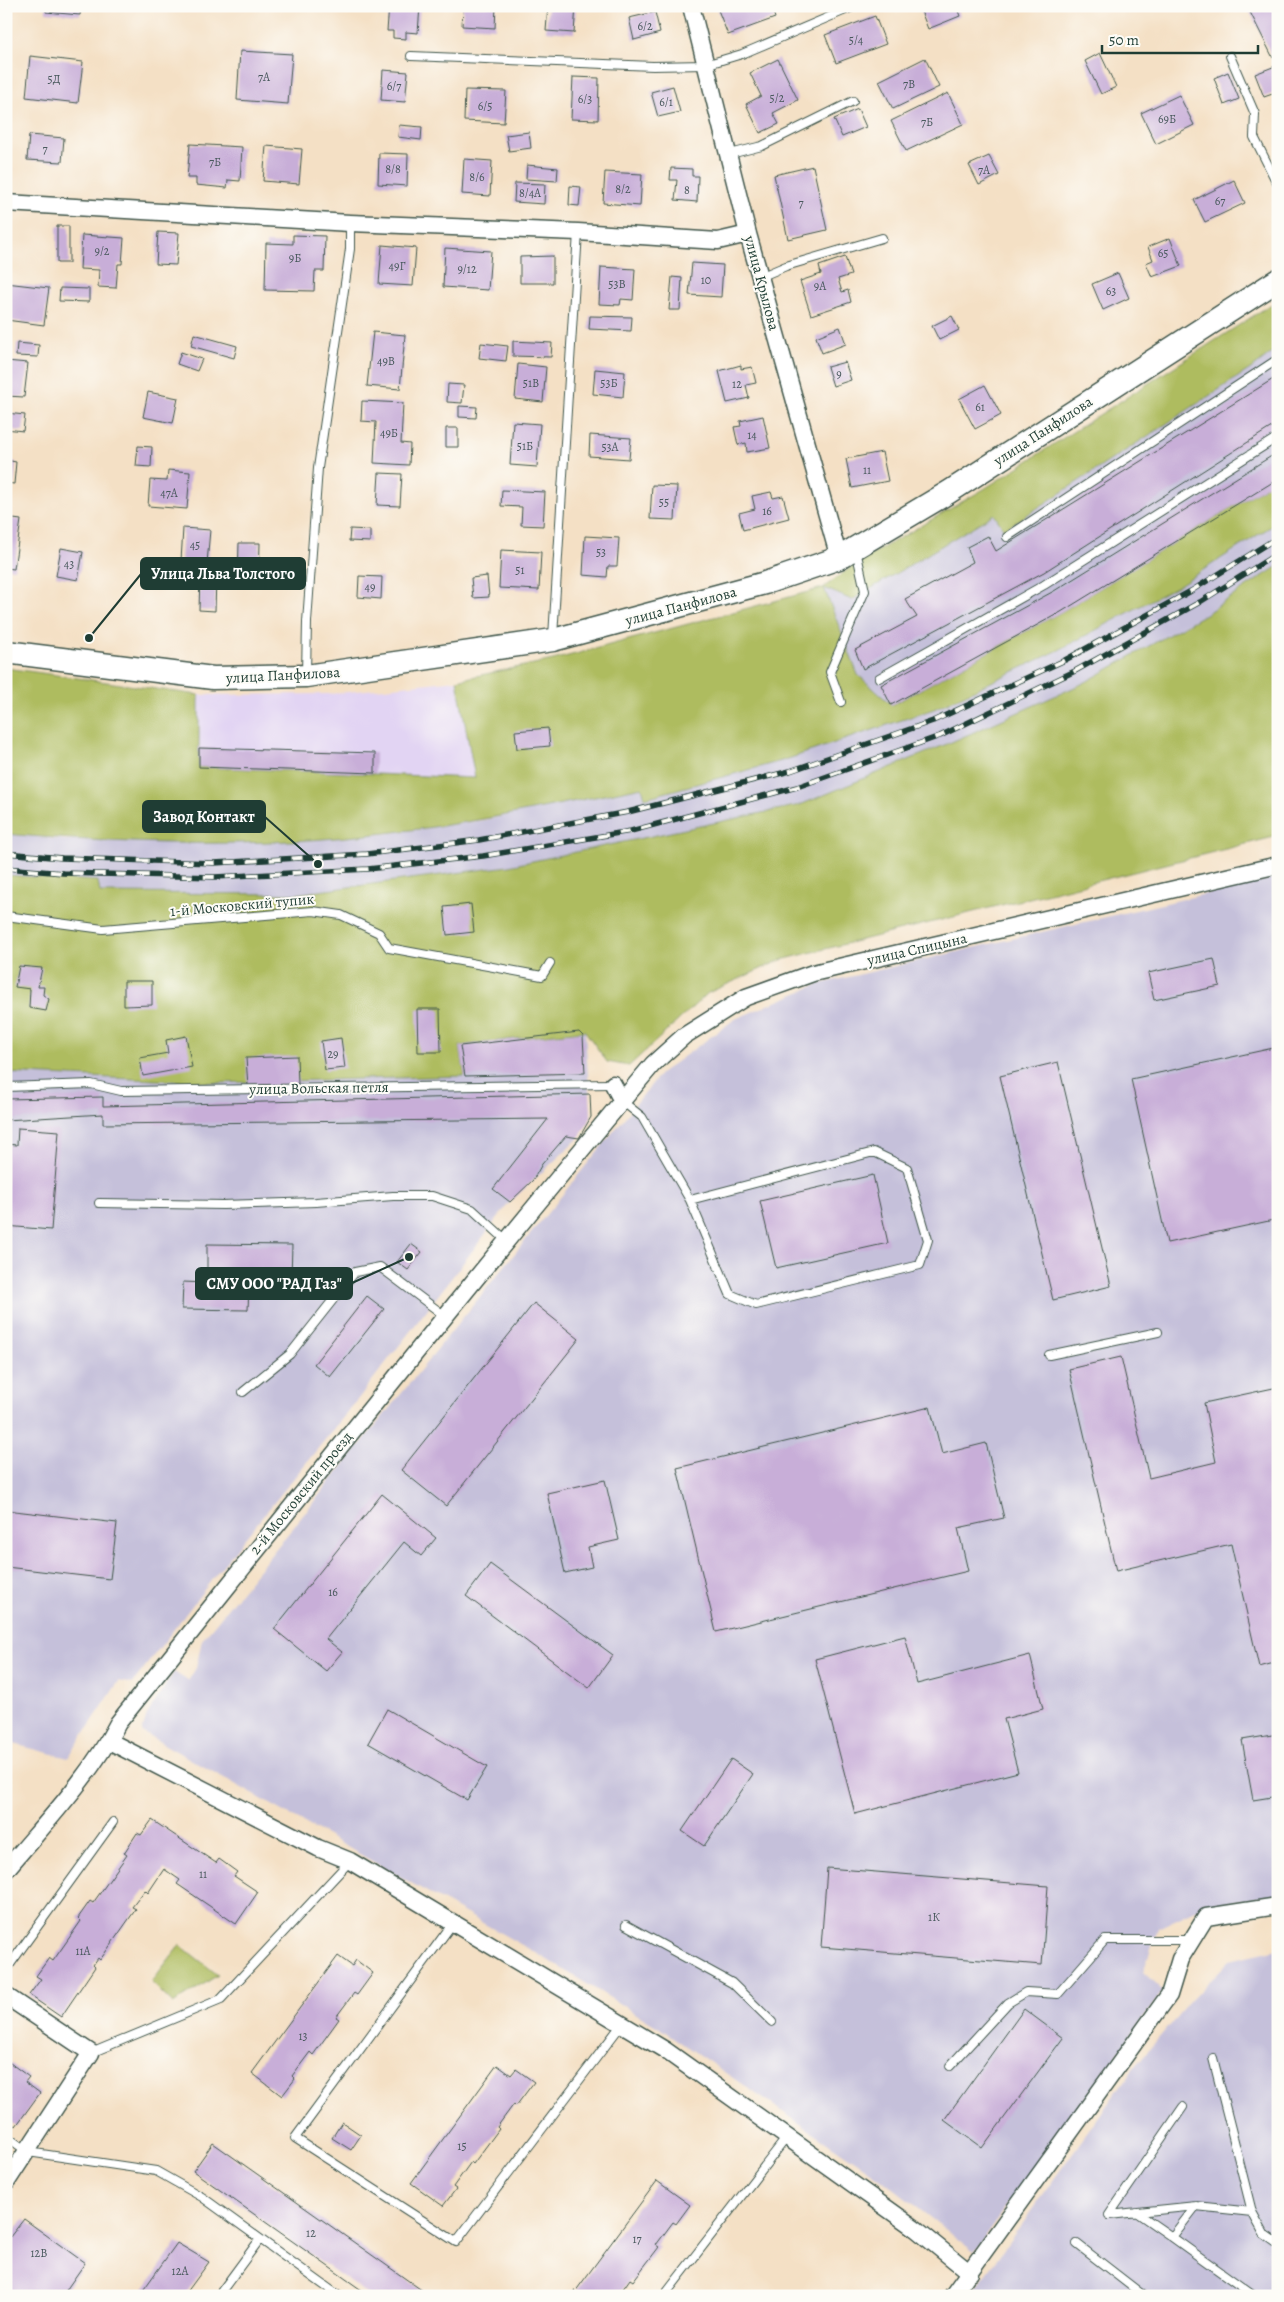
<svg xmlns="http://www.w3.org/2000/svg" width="1284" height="2302" font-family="Alegreya,serif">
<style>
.built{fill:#e2d4f3}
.industrial{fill:#c5c0da}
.green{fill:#aebc5e;stroke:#667c49}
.building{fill:#c8aed8}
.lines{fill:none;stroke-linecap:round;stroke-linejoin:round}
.lane-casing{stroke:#3f554a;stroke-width:10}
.street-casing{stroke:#3f554a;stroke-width:19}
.secondary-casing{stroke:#3f554a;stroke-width:25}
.lane{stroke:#fff;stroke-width:8}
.street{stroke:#fff;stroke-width:16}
.secondary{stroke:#fff;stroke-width:22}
.rail-casing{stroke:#1f3d34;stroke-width:5.5}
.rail{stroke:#fdfcf7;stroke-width:4;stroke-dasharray:11;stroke-linecap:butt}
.labels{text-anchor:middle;stroke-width:4;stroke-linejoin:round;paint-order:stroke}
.number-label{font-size:12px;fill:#49595d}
.street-label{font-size:15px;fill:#1f3d34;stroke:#fdfcf7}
.leader{fill:none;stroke:#1f3d34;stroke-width:2}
.callout-dot{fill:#1f3d34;stroke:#fdfcf7;stroke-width:2}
.callout{fill:#1f3d34;stroke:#1f3d34;stroke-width:2}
.callout-label{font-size:16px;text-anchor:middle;font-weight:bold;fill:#fff}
</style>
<rect width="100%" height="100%" fill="#fdfcf7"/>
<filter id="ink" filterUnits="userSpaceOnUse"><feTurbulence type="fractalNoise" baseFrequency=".02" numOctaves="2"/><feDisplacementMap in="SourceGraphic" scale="10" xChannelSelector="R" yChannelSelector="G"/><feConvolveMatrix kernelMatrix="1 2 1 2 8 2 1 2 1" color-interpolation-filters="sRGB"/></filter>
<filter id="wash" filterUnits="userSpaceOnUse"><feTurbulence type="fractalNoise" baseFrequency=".0096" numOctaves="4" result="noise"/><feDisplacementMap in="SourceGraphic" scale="20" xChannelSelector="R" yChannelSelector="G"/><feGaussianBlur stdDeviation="1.12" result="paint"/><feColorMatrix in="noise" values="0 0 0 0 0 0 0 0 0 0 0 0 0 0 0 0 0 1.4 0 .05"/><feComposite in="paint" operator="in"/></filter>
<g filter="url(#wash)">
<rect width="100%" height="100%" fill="#f4e0c5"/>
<path class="built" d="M 457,680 L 475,778 L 199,767 L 199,695 L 330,694 Z"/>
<path class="industrial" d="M 1278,348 L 1278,479 L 1061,612 L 891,705 L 858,675 L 823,588 L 852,600 L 994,514 L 1004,529 L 1258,364 Z
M 1278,522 L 1278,566 L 1207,613 L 1084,683 L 947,744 L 800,805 L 509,866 L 296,894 L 100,893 L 98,881 L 6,875 L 6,834 L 65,840 L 244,843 L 384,834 L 484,820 L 642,787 L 645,797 L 785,760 L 934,709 L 1059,650 L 1181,584 Z
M 1278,877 L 1278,1895 L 1206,1905 L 1158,1928 L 1143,1972 L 1163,1991 L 974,2252 L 877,2176 L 658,2027 L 536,1953 L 142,1732 L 147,1715 L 174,1672 L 188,1681 L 196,1668 L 202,1640 L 660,1074 L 735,1019 L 819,984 Z
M 585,1031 L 591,1117 L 579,1138 L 510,1202 L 358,1399 L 220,1569 L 132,1684 L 119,1681 L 68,1758 L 6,1742 L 6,1073 L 217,1083 L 464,1076 L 460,1046 Z
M 1278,1949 L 1278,2296 L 970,2296 L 1135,2066 L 1190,2001 L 1230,1960 Z"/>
<path class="green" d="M 1278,300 L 1278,348 L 1258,364 L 1004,530 L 994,514 L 852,600 L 824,588 L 858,675 L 892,705 L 1061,612 L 1278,479 L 1278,522 L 1181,584 L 1059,650 L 934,709 L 785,760 L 645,798 L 642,787 C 557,805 472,824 385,833 C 260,848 131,845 6,834 L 6,668 L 199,695 L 199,767 L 475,778 L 457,680 L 553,660 L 823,588 L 855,564 L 984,489 Z
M 1278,566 L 1278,836 L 781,960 L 708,993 L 629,1066 L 607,1062 L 585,1031 L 545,1035 L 460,1046 L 465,1076 L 217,1083 L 6,1073 L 6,875 L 98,881 L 100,893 L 296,894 L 509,866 L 800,805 L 947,744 L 1084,683 L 1207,613 Z
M 180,1945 L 218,1975 L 173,2004 L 151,1982 Z"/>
<g id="blocks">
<path class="building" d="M 46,6 L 81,6 L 80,15 L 46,12 Z
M 389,6 L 420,6 L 418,33 L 406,32 L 406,39 L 393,38 L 393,31 L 387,31 Z
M 463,6 L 496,6 L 495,28 L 462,26 Z
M 548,6 L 576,6 L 574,33 L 546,31 Z
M 728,6 L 771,6 L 775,18 L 728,35 L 718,10 Z
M 919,6 L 956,6 L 960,16 L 928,29 Z
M 1256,6 L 1278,6 L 1278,56 L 1273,58 L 1249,10 Z
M 655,12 L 660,33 L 634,40 L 629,18 Z
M 875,16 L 886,44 L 836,63 L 825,35 Z
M 240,51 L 292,54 L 288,104 L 237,100 Z
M 1100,53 L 1116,87 L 1101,94 L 1085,61 Z
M 30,56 L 83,62 L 78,103 L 26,97 Z
M 925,58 L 939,87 L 893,109 L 879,81 Z
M 778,59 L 798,100 L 773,113 L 779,124 L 760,133 L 746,104 L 761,96 L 750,73 Z
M 1278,65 L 1278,92 L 1264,97 L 1255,74 Z
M 383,70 L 408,72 L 405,102 L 381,100 Z
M 1228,72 L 1239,99 L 1224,105 L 1214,78 Z
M 573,77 L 599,78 L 598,120 L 571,119 Z
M 673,86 L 680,112 L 658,117 L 651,92 Z
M 465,90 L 506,91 L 504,123 L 464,121 Z
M 948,93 L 963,124 L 906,151 L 891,121 Z
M 1179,95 L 1194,125 L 1156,144 L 1141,113 Z
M 858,109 L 866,127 L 842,137 L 834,119 Z
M 399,125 L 422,127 L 421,140 L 398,137 Z
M 529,132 L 531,148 L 509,151 L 506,135 Z
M 29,135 L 64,138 L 62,162 L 27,160 Z
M 190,144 L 242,147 L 240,181 L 228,180 L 227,188 L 196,185 L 196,178 L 187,178 Z
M 266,146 L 302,149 L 299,184 L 263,181 Z
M 379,153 L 408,154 L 407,186 L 378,184 Z
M 989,156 L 999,175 L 979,185 L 969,165 Z
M 464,159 L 492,161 L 490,196 L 462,194 Z
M 527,165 L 558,168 L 557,181 L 526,179 Z
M 813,166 L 827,230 L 788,239 L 774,175 Z
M 671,168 L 692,169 L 692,176 L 698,176 L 697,202 L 675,200 L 677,180 L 670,180 Z
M 605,172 L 642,174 L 640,206 L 603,203 Z
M 1234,180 L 1245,203 L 1205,222 L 1194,200 Z
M 515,183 L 545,184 L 544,204 L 514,202 Z
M 570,186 L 581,187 L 579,206 L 569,205 Z
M 57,226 L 69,226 L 69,263 L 57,263 Z
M 158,232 L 179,233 L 176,265 L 156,264 Z
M 82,235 L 124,238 L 122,264 L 118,264 L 116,288 L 98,287 L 99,270 L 80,269 Z
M 293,235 L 325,236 L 324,271 L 315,271 L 314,291 L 265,290 L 266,243 L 293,244 Z
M 1170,238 L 1181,266 L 1152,277 L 1146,263 L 1153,260 L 1148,247 Z
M 382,245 L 416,248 L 413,286 L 379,284 Z
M 445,248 L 491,251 L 488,290 L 443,287 Z
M 553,256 L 553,283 L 520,283 L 520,257 Z
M 845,257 L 851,275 L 838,279 L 842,292 L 848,290 L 851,302 L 811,315 L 800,281 L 821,274 L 819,266 Z
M 692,263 L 723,265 L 721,297 L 689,295 Z
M 601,267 L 635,269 L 633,300 L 621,299 L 620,305 L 599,304 Z
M 1118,273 L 1129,298 L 1103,310 L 1092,284 Z
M 672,277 L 682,278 L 680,310 L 669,310 Z
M 6,283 L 49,288 L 44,325 L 6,320 Z
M 60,288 L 89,289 L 89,302 L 59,301 Z
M 590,316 L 632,317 L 631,331 L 589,329 Z
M 952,316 L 959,330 L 939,340 L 932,326 Z
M 840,327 L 846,344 L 822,353 L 816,337 Z
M 373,332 L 405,335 L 400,389 L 367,386 Z
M 194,334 L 237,346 L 234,358 L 191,346 Z
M 513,341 L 552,343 L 551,357 L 513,356 Z
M 17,343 L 39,345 L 38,357 L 16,356 Z
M 481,343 L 508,346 L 506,361 L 479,358 Z
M 181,352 L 202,359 L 197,371 L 177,364 Z
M 6,361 L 28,363 L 24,397 L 6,396 Z
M 845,362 L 851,380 L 833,386 L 827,367 Z
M 518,364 L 546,367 L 543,402 L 515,399 Z
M 741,365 L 741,369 L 752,367 L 756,383 L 746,385 L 749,398 L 727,403 L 719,371 Z
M 595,369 L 625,372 L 623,397 L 593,394 Z
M 1278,376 L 1278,423 L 1044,572 L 863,669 L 855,650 L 917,617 L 905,599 L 973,562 L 967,547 L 988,536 L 996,551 Z
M 448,384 L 464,385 L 462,403 L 447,402 Z
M 985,385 L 1001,415 L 975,429 L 959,399 Z
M 148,392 L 178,398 L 173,423 L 143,417 Z
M 362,401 L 403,403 L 401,443 L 410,444 L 409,465 L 374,463 L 376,422 L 361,421 Z
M 459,406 L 477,407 L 476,418 L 459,417 Z
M 6,413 L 25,415 L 23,431 L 6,429 Z
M 763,416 L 770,448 L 747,452 L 746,443 L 738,445 L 734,427 L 741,426 L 740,421 Z
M 513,422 L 540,424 L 537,467 L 510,465 Z
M 446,428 L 458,428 L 458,447 L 446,447 Z
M 590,435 L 631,438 L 629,459 L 589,456 Z
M 138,446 L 152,447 L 151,467 L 136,466 Z
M 882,452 L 888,481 L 852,488 L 846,459 Z
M 1278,452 L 1278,479 L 1061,612 L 891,705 L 881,685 L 1054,591 Z
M 6,460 L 16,462 L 14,484 L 6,483 Z
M 168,470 L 190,472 L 187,509 L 148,506 L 150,480 L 167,481 Z
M 379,473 L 402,474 L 400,506 L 377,505 Z
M 652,485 L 677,486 L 675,520 L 650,519 Z
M 502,490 L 545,492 L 543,526 L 521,525 L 522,507 L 501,506 Z
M 771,492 L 773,498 L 783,496 L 789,518 L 743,530 L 739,513 L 755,509 L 752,496 Z
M 6,518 L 21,520 L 14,569 L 6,568 Z
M 183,528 L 210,530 L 207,563 L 181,561 Z
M 350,529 L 370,530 L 370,542 L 349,541 Z
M 585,536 L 619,538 L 617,566 L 608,566 L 607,577 L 583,575 Z
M 239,543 L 260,543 L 259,581 L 238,581 Z
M 61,548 L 83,552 L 78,580 L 56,576 Z
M 501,550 L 541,552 L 539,590 L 499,588 Z
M 359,576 L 382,577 L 381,599 L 358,597 Z
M 487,576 L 489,597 L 473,598 L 471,578 Z
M 200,577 L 216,578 L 215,611 L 199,610 Z
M 548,728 L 550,746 L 517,749 L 515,731 Z
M 199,748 L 375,753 L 375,773 L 199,767 Z
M 471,904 L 474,932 L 447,935 L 444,907 Z
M 1214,959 L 1220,986 L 1154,1000 L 1148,973 Z
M 19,966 L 42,968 L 38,987 L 44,987 L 43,995 L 49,999 L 46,1011 L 29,1008 L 30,989 L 15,987 Z
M 124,981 L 152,981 L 152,1005 L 124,1006 Z
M 417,1009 L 440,1009 L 441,1052 L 418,1052 Z
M 579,1032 L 583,1036 L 585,1073 L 465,1076 L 460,1046 Z
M 186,1036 L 192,1067 L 143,1076 L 140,1058 L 168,1053 L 166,1040 Z
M 341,1038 L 345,1068 L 325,1070 L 321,1041 Z
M 1278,1047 L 1278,1219 L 1167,1243 L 1131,1079 Z
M 297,1056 L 298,1084 L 248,1086 L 246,1058 Z
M 1058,1062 L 1111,1286 L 1053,1300 L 1000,1076 Z
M 590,1094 L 591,1117 L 579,1138 L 566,1136 L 542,1164 L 533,1180 L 510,1202 L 493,1189 L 548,1119 L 103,1124 L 103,1114 L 6,1120 L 6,1099 L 103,1097 L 103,1106 Z
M 18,1128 L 59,1131 L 51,1230 L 6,1226 L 6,1144 L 17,1145 Z
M 873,1175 L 888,1243 L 776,1268 L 760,1201 Z
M 207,1244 L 292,1245 L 291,1278 L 284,1278 L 284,1286 L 249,1286 L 248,1310 L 182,1309 L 183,1282 L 207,1283 Z
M 411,1244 L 422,1252 L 408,1270 L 397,1262 Z
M 367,1296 L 384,1309 L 330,1377 L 314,1364 Z
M 534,1303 L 579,1339 L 446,1506 L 401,1470 Z
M 1121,1357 L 1149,1478 L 1216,1462 L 1204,1403 L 1278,1387 L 1278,1662 L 1259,1667 L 1231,1544 L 1116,1571 L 1069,1369 Z
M 930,1407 L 942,1454 L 986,1443 L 1004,1518 L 958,1528 L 968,1571 L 716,1632 L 677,1468 Z
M 605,1480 L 619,1540 L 588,1547 L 592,1567 L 565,1573 L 547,1493 Z
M 382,1494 L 436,1538 L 421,1556 L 404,1542 L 326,1639 L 342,1652 L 326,1671 L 274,1629 Z
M 6,1510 L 117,1523 L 110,1579 L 6,1567 Z
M 490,1564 L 613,1655 L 589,1688 L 466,1596 Z
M 905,1636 L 917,1684 L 1030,1655 L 1043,1709 L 1004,1719 L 1018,1772 L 855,1814 L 815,1659 Z
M 387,1709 L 487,1767 L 467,1800 L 368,1743 Z
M 1278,1734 L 1278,1796 L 1253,1800 L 1242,1740 Z
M 731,1759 L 753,1774 L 704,1846 L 682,1831 Z
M 152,1820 L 216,1863 L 219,1859 L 237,1872 L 234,1876 L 258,1892 L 236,1924 L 177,1884 L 180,1880 L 164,1869 L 148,1893 L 145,1890 L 132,1907 L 136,1909 L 100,1960 L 98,1958 L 93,1965 L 95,1967 L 61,2017 L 29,1995 L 41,1979 L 36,1976 L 49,1958 L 53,1961 L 81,1921 L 78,1918 L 90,1901 L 93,1903 L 127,1855 L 124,1853 L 137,1833 L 141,1835 Z
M 827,1868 L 1048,1886 L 1042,1965 L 821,1947 Z
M 338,1956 L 352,1966 L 356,1960 L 373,1973 L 357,1995 L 354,1993 L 336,2017 L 339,2019 L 313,2055 L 310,2052 L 292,2076 L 295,2079 L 282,2096 L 252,2073 Z
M 1024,2009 L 1063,2038 L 982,2148 L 944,2120 Z
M 6,2060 L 29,2077 L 25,2082 L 40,2093 L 16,2126 L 6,2120 Z
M 497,2065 L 511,2075 L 516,2069 L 534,2082 L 516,2106 L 514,2104 L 497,2127 L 499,2129 L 473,2164 L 471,2162 L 453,2187 L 456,2189 L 443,2206 L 411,2183 Z
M 342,2122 L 361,2135 L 351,2150 L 332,2138 Z
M 213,2143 L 430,2296 L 370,2296 L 193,2171 Z
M 657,2181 L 690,2205 L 676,2224 L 673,2222 L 656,2245 L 659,2247 L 633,2281 L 630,2279 L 618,2296 L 572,2296 Z
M 24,2219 L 85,2263 L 62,2296 L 6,2296 L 6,2242 Z
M 177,2243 L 209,2262 L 184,2296 L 139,2296 Z"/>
</g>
</g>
<g filter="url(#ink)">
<use href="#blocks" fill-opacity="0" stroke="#3f554a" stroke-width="1"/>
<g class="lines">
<defs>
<path id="lane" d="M 411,56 L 653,66 L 705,65 L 742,54 L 855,6
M 1230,56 L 1255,114 L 1254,137 L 1278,185
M 730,154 L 762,146 L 853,101
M 760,277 L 786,266 L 882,238
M 1007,537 L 1278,359
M 553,637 L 578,232
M 306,674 L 307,622 L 318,468 L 350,249 L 350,223
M 879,678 L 1044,585 L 1278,437
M 841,702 L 830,672 L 865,591 L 856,550
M 6,916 L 103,929 L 313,911 L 341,915 L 379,933 L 389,948 L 542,976 L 550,963
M 6,1087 L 91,1084 L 121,1091 L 613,1084
M 622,1101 L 642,1117 L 690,1200 L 874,1152 L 907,1168 L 928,1240 L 920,1265 L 756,1305 L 730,1294 L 690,1200
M 99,1203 L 223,1205 L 316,1202 L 393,1196 L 432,1196 L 472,1209 L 507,1241
M 1049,1355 L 1158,1332
M 243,1392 L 290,1354 L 355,1272 L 380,1267 L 445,1316
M 453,1923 L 295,2138 L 456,2242 L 622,2024
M 626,1925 L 732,1983 L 772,2022
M 6,1970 L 113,1822
M 91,2053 L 221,1999 L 350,1861
M 950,2066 L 1008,2003 L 1026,1992 L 1058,1994 L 1105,1940 L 1192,1940
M 1183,2107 L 1109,2215 L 1196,2206 L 1252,2212 L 1213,2058
M 6,2136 L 28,2152 L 156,2171 L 202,2197 L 339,2296
M 1136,2212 L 1172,2237 L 1196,2206
M 1252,2212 L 1264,2234 L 1278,2244
M 1172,2237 L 1254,2296
M 1077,2244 L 1144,2296
M 218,2296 L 260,2239
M 664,2296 L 787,2137"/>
<path id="street" d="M 691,6 L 748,234 L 839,558
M 6,203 L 350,223 L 578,232 L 718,241 L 748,234
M 613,1084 L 622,1101
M 109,1741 L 318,1848 L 350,1861 L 665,2050 L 916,2229 L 970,2273
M 6,1870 C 45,1823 90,1777 118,1723 C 295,1503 471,1281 653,1064 L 684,1036 L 746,997 L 813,973 L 1278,865
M 6,1996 L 91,2053 L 6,2183
M 952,2296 L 1169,1995 L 1180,1959 L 1206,1917 L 1278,1906"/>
<path id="secondary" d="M 6,652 L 213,678 L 306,676 L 553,640 L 765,583 L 839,558 L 855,548 L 949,492 L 1278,280"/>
</defs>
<use href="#lane" class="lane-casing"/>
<use href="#street" class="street-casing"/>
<use href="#secondary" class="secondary-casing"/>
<use href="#lane" class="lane"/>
<use href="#street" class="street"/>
<use href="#secondary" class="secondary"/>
<defs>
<path id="rail" d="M 6,853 L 62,858 L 214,863 L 367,854 L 479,840 L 628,812 L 790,771 L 933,721 L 1065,660 L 1191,591 L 1278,537
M 6,868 L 63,873 L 215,877 L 368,869 L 483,856 L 631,831 L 797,787 L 940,736 L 1075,671 L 1200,602 L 1278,553"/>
</defs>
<use href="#rail" class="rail-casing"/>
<use href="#rail" class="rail"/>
</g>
</g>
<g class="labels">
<g class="number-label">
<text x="645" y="30">6/2</text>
<text x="856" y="44">5/4</text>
<text x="264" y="81">7А</text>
<text x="54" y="83">5Д</text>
<text x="909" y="88">7В</text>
<text x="394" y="90">6/7</text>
<text x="777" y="102">5/2</text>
<text x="585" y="103">6/3</text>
<text x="666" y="106">6/1</text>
<text x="485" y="110">6/5</text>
<text x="1167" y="123">69Б</text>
<text x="927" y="126">7Б</text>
<text x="45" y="153">7</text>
<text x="215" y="166">7Б</text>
<text x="393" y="173">8/8</text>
<text x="984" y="174">7А</text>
<text x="477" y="181">8/6</text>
<text x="623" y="193">8/2</text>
<text x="687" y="194">8</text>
<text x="530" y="197">8/4А</text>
<text x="1220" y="205">67</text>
<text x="801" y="207">7</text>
<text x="102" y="255">9/2</text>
<text x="1163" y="257">65</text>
<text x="295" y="262">9Б</text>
<text x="397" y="270">49Г</text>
<text x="467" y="273">9/12</text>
<text x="706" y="284">10</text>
<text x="617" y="288">53В</text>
<text x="820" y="290">9А</text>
<text x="1111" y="295">63</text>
<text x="386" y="365">49В</text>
<text x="839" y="378">9</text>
<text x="531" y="387">51В</text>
<text x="609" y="387">53Б</text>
<text x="737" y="388">12</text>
<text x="980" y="411">61</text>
<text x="389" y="437">49Б</text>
<text x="752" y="439">14</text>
<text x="525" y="450">51Б</text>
<text x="610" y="451">53А</text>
<text x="867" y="474">11</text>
<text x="169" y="497">47А</text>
<text x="664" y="506">55</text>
<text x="767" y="515">16</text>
<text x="195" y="549">45</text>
<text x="601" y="556">53</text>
<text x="69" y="568">43</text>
<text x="520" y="574">51</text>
<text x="370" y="591">49</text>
<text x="333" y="1058">29</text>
<text x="333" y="1596">16</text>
<text x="203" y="1878">11</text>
<text x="934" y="1921">1К</text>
<text x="83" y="1955">11А</text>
<text x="303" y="2040">13</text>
<text x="462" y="2150">15</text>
<text x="311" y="2237">12</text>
<text x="637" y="2243">17</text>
<text x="39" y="2257">12В</text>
<text x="180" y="2275">12А</text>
</g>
<g class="street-label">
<text transform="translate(762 283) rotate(75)" y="5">улица Крылова</text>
<text transform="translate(1043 431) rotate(-33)" y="5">улица Панфилова</text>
<text transform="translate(681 606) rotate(-15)" y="5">улица Панфилова</text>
<text transform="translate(283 675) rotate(-3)" y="5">улица Панфилова</text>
<text transform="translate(242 905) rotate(-5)" y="5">1-й Московский тупик</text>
<text transform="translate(917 949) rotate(-13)" y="5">улица Спицына</text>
<text transform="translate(319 1088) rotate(-1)" y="5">улица Вольская петля</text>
<text transform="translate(301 1493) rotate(-51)" y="5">2-й Московский проезд</text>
</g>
</g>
<path class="leader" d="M89 638L141 574M318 864L265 817M409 1257L352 1283"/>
<g class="callout-dot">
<circle cx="89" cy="638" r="5"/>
<circle cx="318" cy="864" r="5"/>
<circle cx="409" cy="1257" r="5"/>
</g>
<g class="callout">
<rect x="141" y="558" width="164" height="31" rx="5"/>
<rect x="143" y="801" width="122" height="31" rx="5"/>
<rect x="196" y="1268" width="156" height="31" rx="5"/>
</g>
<g class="callout-label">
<text x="223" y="579">Улица Льва Толстого</text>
<text x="204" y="822">Завод Контакт</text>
<text x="274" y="1289">СМУ ООО "РАД Газ"</text>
</g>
<rect width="1284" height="2302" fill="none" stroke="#fdfcf7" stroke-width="25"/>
<path d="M1102 45v8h156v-8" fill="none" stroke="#1f3d34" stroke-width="2.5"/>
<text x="1109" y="45" font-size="15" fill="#1f3d34" stroke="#fdfcf7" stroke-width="4" paint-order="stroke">50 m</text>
</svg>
